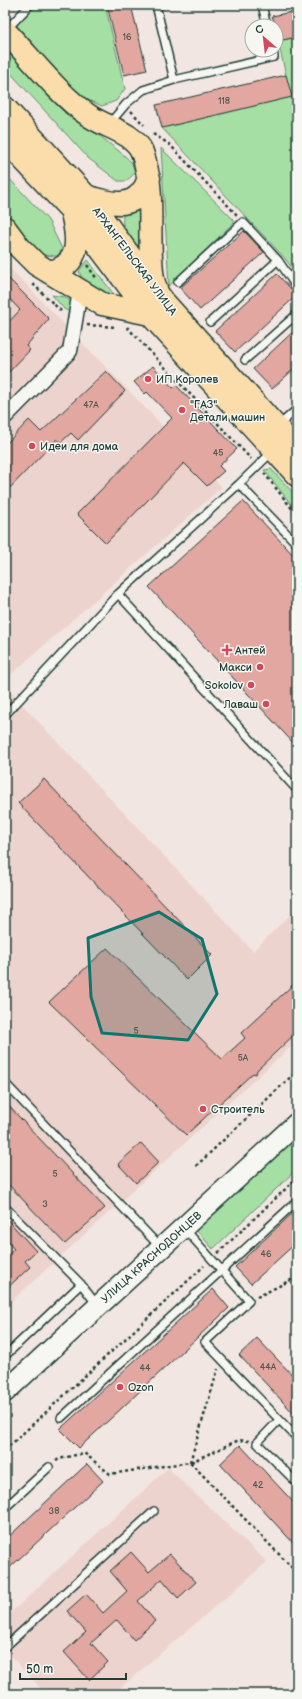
<svg xmlns="http://www.w3.org/2000/svg" width="302" height="1699" font-family="'Balsamiq Sans',sans-serif">
<style>
.built{fill:#edd3ce}
.green{fill:#a5dfa4;stroke:#628e6c}
.building{fill:#e2a7a1;stroke:#1f3d34}
.lines{fill:none;stroke-linecap:round;stroke-linejoin:round}
.service-casing{stroke:#1f3d34;stroke-width:10}
.minor-casing{stroke:#1f3d34;stroke-width:17}
.secondary-casing{stroke:#1f3d34;stroke-width:23}
.primary-casing{stroke:#1f3d34;stroke-width:25}
.path{stroke:#1f3d34;stroke-width:2.5;stroke-dasharray:3 3;stroke-linecap:butt}
.service{stroke:#f6f6f2;stroke-width:7}
.minor{stroke:#f6f6f2;stroke-width:14}
.secondary{stroke:#f6f6f2;stroke-width:20}
.primary{stroke:#faddab;stroke-width:22}
.marked{fill:#0f766e;fill-opacity:0.2;stroke:#0f766e;stroke-width:3;stroke-linejoin:round}
.poi-dot{fill:#d1495b;stroke:#f6f6f2;stroke-width:1.5}
.labels{text-anchor:middle;stroke-width:3;stroke-linejoin:round;paint-order:stroke}
.number-label{font-size:9px;fill:#50584f}
.street-label{font-size:11px;fill:#1f3d34;stroke:#f6f6f2}
.poi-label{font-size:11px;fill:#1f3d34;stroke:#f6f6f2;text-anchor:start}
</style>
<rect width="100%" height="100%" fill="#f2e6e2"/>
<filter id="ink" filterUnits="userSpaceOnUse"><feTurbulence type="fractalNoise" baseFrequency=".025" numOctaves="2"/><feDisplacementMap in="SourceGraphic" scale="8" xChannelSelector="R" yChannelSelector="G"/><feConvolveMatrix kernelMatrix="1 2 1 2 8 2 1 2 1" color-interpolation-filters="sRGB"/></filter>
<g filter="url(#ink)">
<path class="built" d="M 5,263 L 222,487 L 5,680 Z
M 5,686 L 253,951 L 297,908 L 297,1041 L 5,1307 Z
M 168,1468 L 267,1562 L 113,1694 L 46,1694 L 5,1650 L 5,1618 Z"/>
<path class="green" d="M 37,5 L 105,5 L 125,89 L 116,101 L 102,106 L 81,97 L 13,28 Z
M 297,37 L 297,274 L 282,255 L 162,128 L 291,97 L 278,41 Z
M 5,48 L 66,114 L 100,136 L 125,156 L 132,163 L 135,173 L 126,181 L 118,181 L 88,158 L 5,67 Z
M 161,148 L 235,221 L 169,286 Z
M 5,174 L 48,220 L 62,249 L 57,256 L 42,255 L 23,242 L 5,216 Z
M 143,201 L 143,259 C 134,246 118,229 124,212 Z
M 88,260 L 115,296 L 99,294 L 82,279 L 79,271 Z
M 52,295 L 64,297 L 72,302 L 71,313 L 64,309 Z
M 271,469 L 297,497 L 297,509 L 295,509 L 264,470 Z
M 297,1137 L 297,1169 L 213,1249 L 196,1230 Z"/>
<path class="building" d="M 107,5 L 131,5 L 147,70 L 124,75 Z
M 297,11 L 297,37 L 278,41 L 276,26 L 272,16 Z
M 286,75 L 292,97 L 162,128 L 156,105 Z
M 244,231 L 264,252 L 200,310 L 180,288 Z
M 277,274 L 297,295 L 235,352 L 215,331 Z
M 5,275 L 49,319 L 26,346 L 30,350 L 5,376 L 5,326 L 20,310 L 5,294 Z
M 297,328 L 297,366 L 272,389 L 253,369 Z
M 153,366 L 173,388 L 176,385 L 237,449 L 219,466 L 224,471 L 207,486 L 184,463 L 106,543 L 77,514 L 172,418 L 147,392 L 145,394 L 134,382 Z
M 106,371 L 125,391 L 78,440 L 71,433 L 60,443 L 57,439 L 5,493 L 5,445 L 29,420 L 41,432 Z
M 243,501 L 297,559 L 297,747 L 149,587 Z
M 44,779 L 212,955 L 187,980 L 18,803 Z
M 107,948 L 222,1059 L 245,1038 L 241,1033 L 297,981 L 297,1032 L 257,1070 L 256,1074 L 253,1073 L 186,1135 L 49,1002 Z
M 5,1102 L 105,1208 L 65,1244 L 5,1181 Z
M 141,1143 L 159,1162 L 136,1183 L 118,1164 Z
M 297,1209 L 297,1242 L 251,1284 L 235,1267 Z
M 5,1217 L 36,1251 L 25,1261 L 30,1267 L 5,1290 L 5,1258 L 14,1249 L 5,1239 Z
M 213,1289 L 229,1308 L 79,1448 L 60,1429 Z
M 257,1338 L 297,1380 L 297,1417 L 239,1355 Z
M 240,1445 L 297,1506 L 297,1547 L 220,1464 Z
M 87,1464 L 103,1481 L 5,1572 L 5,1540 Z
M 131,1552 L 149,1572 L 170,1554 L 196,1582 L 178,1598 L 162,1579 L 138,1601 L 155,1621 L 134,1640 L 117,1620 L 91,1643 L 108,1662 L 89,1680 L 64,1652 L 86,1632 L 67,1611 L 86,1594 L 103,1613 L 127,1591 L 110,1571 Z"/>
<g class="lines">
<defs>
<path id="service" d="M 156,5 L 174,80
M 262,5 L 267,26
M 7,29 L 30,5
M 110,123 L 126,104 L 143,90 L 174,80 L 274,57 L 273,50
M 178,282 L 243,222 L 278,260 L 297,288
M 210,322 L 278,260
M 245,360 L 297,314
M 278,426 L 297,409
M 272,452 L 239,484 L 118,594 L 297,790
M 239,484 L 297,544
M 5,715 L 118,594
M 5,1083 L 161,1248
M 5,1207 L 81,1284 L 97,1305
M 184,1228 L 249,1301 L 205,1342 L 297,1438
M 5,1356 L 81,1284
M 61,1418 L 297,1201
M 279,1420 L 257,1443 L 297,1483
M 5,1508 L 49,1467
M 5,1647 L 154,1511"/>
<path id="minor" d="M 5,417 L 70,351 L 80,291"/>
<path id="secondary" d="M 5,1392 L 297,1123"/>
<path id="primary" d="M 5,31 C 30,57 59,95 88,115 C 104,127 134,132 142,152 C 154,185 149,223 151,258 C 152,268 151,278 156,288
M 5,108 L 86,196 L 163,301 L 297,450
M 5,140 L 71,210 L 150,314 L 297,475
M 86,196 C 113,205 138,211 149,178
M 5,228 L 19,247 L 36,264 L 102,304 L 150,314
M 50,272 C 82,265 78,238 72,213"/>
</defs>
<use href="#service" class="service-casing"/>
<use href="#minor" class="minor-casing"/>
<use href="#secondary" class="secondary-casing"/>
<use href="#primary" class="primary-casing"/>
<path class="path" d="M 131,111 L 144,125
M 153,134 L 169,144 L 237,215
M 87,265 L 97,279
M 33,284 L 63,313
M 87,325 L 116,327
M 127,327 L 251,459
M 264,473 L 297,515
M 196,1166 L 297,1071
M 218,1253 L 297,1178
M 257,1297 L 297,1277
M 5,1450 L 204,1266
M 56,1461 L 59,1459 L 84,1453 L 110,1474 L 190,1462 L 297,1573
M 190,1462 L 218,1369
M 191,1462 L 239,1440 L 249,1441"/>
<use href="#service" class="service"/>
<use href="#minor" class="minor"/>
<use href="#secondary" class="secondary"/>
<use href="#primary" class="primary"/>
</g>
</g>
<path class="marked" d="M 159,912 L 202,939 L 217,994 L 188,1040 L 102,1033 L 91,997 L 88,938 Z"/>
<g class="poi-dot">
<circle cx="148" cy="379" r="4"/>
<circle cx="182" cy="410" r="4"/>
<circle cx="32" cy="446" r="4"/>
<path d="M225 644h4v4h4v4h-4v4h-4v-4h-4v-4h4z"/>
<circle cx="260" cy="667" r="4"/>
<circle cx="251" cy="685" r="4"/>
<circle cx="266" cy="704" r="4"/>
<circle cx="203" cy="1109" r="4"/>
<circle cx="120" cy="1387" r="4"/>
</g>
<g class="labels">
<g class="number-label">
<text x="127" y="40">16</text>
<text x="224" y="104">118</text>
<text x="91" y="408">47А</text>
<text x="218" y="456">45</text>
<text x="136" y="1034">5</text>
<text x="243" y="1061">5А</text>
<text x="55" y="1177">5</text>
<text x="45" y="1207">3</text>
<text x="266" y="1257">46</text>
<text x="268" y="1370">44А</text>
<text x="145" y="1371">44</text>
<text x="258" y="1488">42</text>
<text x="54" y="1514">38</text>
</g>
<g class="street-label">
<text transform="translate(135 261) rotate(53)" y="4">АРХАНГЕЛЬСКАЯ УЛИЦА</text>
<text transform="translate(151 1257) rotate(-42)" y="4">УЛИЦА КРАСНОДОНЦЕВ</text>
</g>
<g class="poi-label">
<text x="156" y="383">ИП Королев</text>
<text x="190" y="408">"ГАЗ"<tspan x="190" dy="13">Детали машин</tspan></text>
<text x="40" y="450">Идеи для дома</text>
<text x="235" y="654">Антей</text>
<text x="252" y="671" text-anchor="end">Макси</text>
<text x="243" y="689" text-anchor="end">Sokolov</text>
<text x="258" y="708" text-anchor="end">Лаваш</text>
<text x="211" y="1113">Строитель</text>
<text x="128" y="1391">Ozon</text>
</g>
</g>
<rect width="302" height="1699" fill="none" stroke="#f6f6f2" stroke-width="20"/>
<rect x="10" y="10" width="282" height="1679" fill="none" stroke="#1f3d34" stroke-width="1.5" filter="url(#ink)"/>
<g transform="translate(264 38) rotate(332)"><circle r="19" fill="#f6f6f2" stroke="#a0aca6"/>
<path d="M0-3L7 15L0 10L-7 15Z" fill="#d1495b"/>
<text y="-6" font-size="11" font-weight="bold" text-anchor="middle" fill="#1f3d34">С</text>
</g>
<path d="M20 1673v6h106v-6" fill="none" stroke="#1f3d34" stroke-width="2"/>
<text x="26" y="1673" font-size="12" fill="#1f3d34" stroke="#f6f6f2" stroke-width="3" paint-order="stroke">50 m</text>
</svg>
